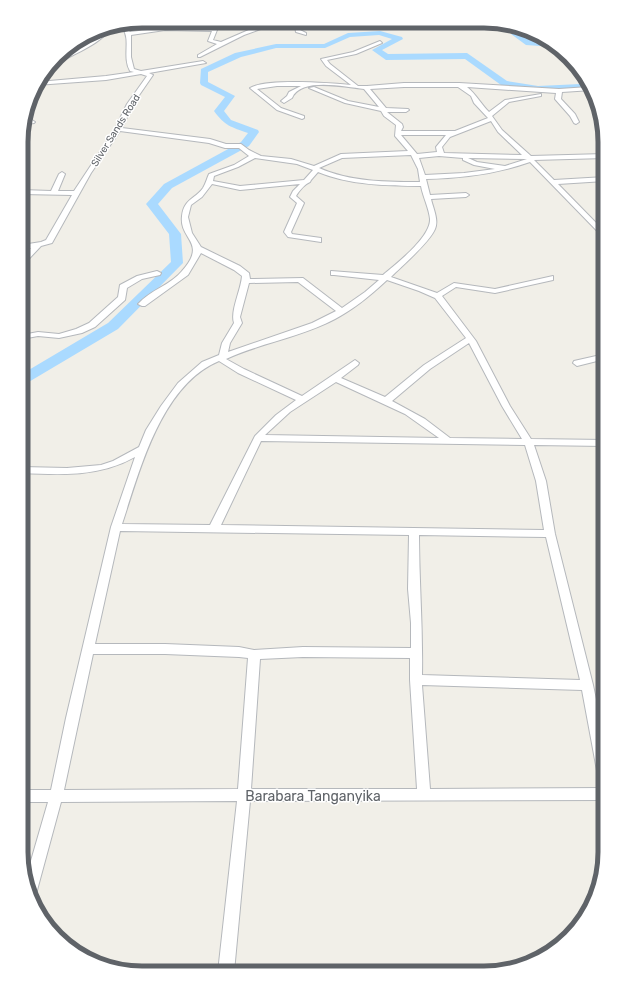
<svg xmlns="http://www.w3.org/2000/svg" width="626" height="994" font-family="Rubik,sans-serif">
<style>
.lines{fill:none;stroke-linecap:round;stroke-linejoin:round}
.river{fill:#aadaff;fill-rule:evenodd}
.minor-casing{stroke:#b5b8bc;stroke-width:2}
.minor{fill:#fff;fill-rule:evenodd}
.labels{text-anchor:middle;stroke-width:3;stroke-linejoin:round;paint-order:stroke}
.far-street-label{font-size:10px;fill:#5f6368;stroke:#fff}
.near-street-label{font-size:14px;fill:#5f6368;stroke:#fff}
.rim{fill:none;stroke:#5f6368;stroke-width:5}
</style>
<rect width="100%" height="100%" fill="#f1efe8"/>
<g class="lines">
<path class="river" d="M 518,30 L 525,32 L 521,34 C 535,43 543,40 557,46 L 554,47 L 526,45 L 511,34 Z
M 380,31 L 402,37 L 403,39 L 382,50 L 388,54 L 467,53 L 507,81 L 538,86 L 581,84 L 586,83 L 589,87 L 582,90 L 538,92 L 501,85 L 465,59 L 386,60 L 372,50 L 392,39 L 379,35 L 350,37 L 325,48 L 276,48 L 241,57 L 208,72 L 208,82 L 235,96 L 224,111 L 231,120 L 258,130 L 259,132 L 249,146 L 172,188 L 158,204 L 181,234 L 183,263 L 118,329 L 27,383 L 22,384 L 22,374 L 108,323 L 171,262 L 169,234 L 146,204 L 164,184 L 241,142 L 248,133 C 231,127 225,126 214,111 L 225,97 L 201,85 L 200,83 L 201,69 L 235,53 L 276,44 L 324,44 L 348,33 Z"/>
<defs>
<path id="minor" d="M 278,21 L 289,21 L 266,27 L 244,35 L 200,57 L 198,57 L 198,55 L 217,44 L 208,41 L 212,31 L 165,30 L 131,35 L 131,57 L 134,69 L 141,71 L 203,61 L 206,63 L 149,73 L 153,75 L 133,104 L 122,128 L 210,139 L 226,144 L 241,144 L 249,150 L 261,156 L 291,159 L 314,166 L 341,154 L 408,151 L 395,136 L 396,125 L 384,116 L 381,111 L 345,103 L 309,88 L 314,87 L 348,101 L 379,107 L 364,89 C 345,87 301,77 292,98 L 284,103 L 281,101 L 287,96 L 289,92 L 301,86 L 277,86 L 257,89 L 281,108 L 304,116 L 304,118 L 302,119 L 277,110 L 250,88 C 266,78 330,83 351,85 L 326,66 L 321,59 L 353,52 L 380,41 L 382,43 L 356,54 L 327,60 L 330,64 L 358,86 L 367,86 L 404,83 L 459,83 L 559,89 L 589,87 L 592,90 L 562,92 L 561,99 L 575,114 L 579,122 L 576,124 L 574,123 L 570,116 L 555,99 L 556,93 L 467,87 C 476,94 481,104 489,112 L 505,100 L 541,94 L 541,96 L 509,102 L 492,116 L 502,130 L 531,156 L 605,154 L 605,158 L 534,160 L 554,180 L 605,177 L 605,181 L 558,184 L 605,232 L 605,238 L 603,237 L 530,162 C 496,174 462,178 426,179 L 430,195 L 466,193 L 469,195 L 466,197 L 431,199 C 433,208 439,220 435,229 C 430,242 402,266 391,277 L 437,293 L 454,283 L 495,289 L 553,276 L 553,280 L 495,293 L 456,287 L 442,296 L 476,341 L 510,406 L 531,439 L 605,440 L 605,446 L 534,445 L 546,481 L 555,534 L 593,685 L 605,742 L 605,782 L 600,780 L 598,776 L 582,690 L 422,685 L 430,789 L 605,788 L 605,800 L 250,801 L 234,972 L 218,972 L 237,801 L 61,802 L 36,894 L 34,899 L 32,900 L 30,898 L 26,878 L 48,802 L 21,802 L 21,790 L 51,790 L 66,718 L 111,527 L 135,457 C 100,477 61,475 22,473 L 22,467 L 67,468 L 101,465 L 113,461 L 139,447 L 146,430 L 161,406 L 178,383 L 202,362 L 219,355 L 222,343 L 234,323 C 230,311 241,290 242,276 L 234,270 L 201,253 L 188,275 L 145,306 L 142,306 L 138,304 C 150,290 171,285 182,271 C 208,242 179,240 182,216 C 184,199 195,199 203,188 C 206,183 207,178 209,174 L 234,165 L 249,156 L 239,148 L 225,148 L 209,143 L 120,131 L 91,173 L 52,243 L 41,246 L 25,263 L 22,263 L 22,257 L 31,248 L 22,249 L 22,245 L 41,242 L 46,240 L 72,195 L 22,194 L 22,190 L 51,191 L 59,174 L 62,172 L 65,174 L 58,191 L 74,191 L 115,129 L 127,104 L 147,76 L 141,74 L 106,80 L 36,85 L 38,82 L 106,76 L 134,72 L 130,71 C 122,57 131,40 123,29 L 124,25 L 128,24 L 127,29 L 130,32 L 165,28 L 211,28 L 217,30 L 213,40 L 221,42 L 251,29 ZM 404,87 L 458,87 L 471,96 L 474,103 L 488,118 L 455,131 L 401,131 L 403,127 L 402,124 L 387,112 L 406,112 L 409,110 L 408,109 L 386,108 L 370,89 ZM 491,121 L 498,132 L 522,155 L 444,153 L 442,147 L 450,137 ZM 401,135 L 446,135 L 436,147 L 437,152 L 417,154 ZM 411,155 L 418,169 L 420,182 C 387,182 350,182 319,168 L 342,158 ZM 439,156 L 463,158 L 463,160 L 474,165 L 495,169 L 464,173 L 425,175 L 419,158 ZM 255,158 L 297,164 L 313,170 L 304,180 L 240,186 L 213,181 L 214,176 L 238,167 ZM 468,158 L 526,159 L 527,159 L 505,166 L 477,162 ZM 318,172 C 349,185 388,186 421,186 C 423,197 429,208 430,219 C 431,237 396,264 383,275 L 331,271 L 331,275 L 334,275 L 379,280 L 365,292 L 342,308 L 303,278 L 250,279 L 249,273 L 240,266 L 201,247 L 192,233 L 188,217 L 191,205 L 202,197 L 212,184 L 240,190 L 300,184 L 293,191 L 290,197 L 297,203 L 284,232 L 288,237 L 321,242 L 321,238 L 292,234 L 291,232 L 304,203 L 296,196 C 299,191 305,184 310,182 L 311,180 ZM 387,280 L 419,291 L 435,298 L 466,338 L 424,365 L 385,397 L 341,378 L 358,365 L 359,363 L 355,360 L 302,396 L 244,369 L 226,359 C 261,343 301,337 335,319 C 354,309 371,295 387,280 ZM 298,282 L 336,311 L 312,323 L 228,352 L 230,343 L 242,323 L 240,317 L 249,283 ZM 469,343 L 502,406 L 522,439 L 450,438 L 425,419 L 392,401 L 430,369 ZM 219,361 L 238,373 L 296,400 L 276,415 L 255,436 L 210,525 L 122,524 C 140,470 161,385 219,361 ZM 336,382 L 405,414 L 439,438 L 265,435 L 290,412 ZM 261,441 L 525,445 L 536,481 L 544,530 L 221,525 ZM 120,531 L 409,535 L 408,589 L 411,623 L 411,648 L 303,647 L 254,650 L 239,647 L 165,644 L 95,644 ZM 419,535 L 546,537 L 580,680 L 422,675 C 423,629 419,582 419,535 ZM 93,654 L 165,654 L 239,657 L 248,658 L 238,789 L 64,790 ZM 303,657 L 410,658 L 410,680 L 417,789 L 251,789 L 260,659 Z
M 294,21 L 298,21 L 300,30 L 306,33 L 306,35 L 296,32 Z
M 112,27 C 99,46 73,53 54,66 L 51,66 L 57,59 L 90,41 L 107,28 Z
M 32,120 L 35,122 L 34,123 L 23,125 L 24,121 Z
M 157,271 L 161,273 L 160,275 L 142,279 L 127,288 L 125,300 L 95,327 L 82,333 L 59,338 L 38,336 L 22,339 L 22,335 L 38,332 L 59,334 L 76,329 L 89,323 L 118,297 L 120,285 L 137,276 Z
M 605,354 L 605,359 L 577,366 L 573,363 L 574,361 Z"/>
</defs>
<use href="#minor" class="minor-casing"/>
<use href="#minor" class="minor"/>
</g>
<g class="labels">
<g class="far-street-label">
<text transform="translate(115 130) rotate(-58)" y="4">Silver Sands Road</text>
</g>
<g class="near-street-label">
<text x="313" y="801">Barabara Tanganyika</text>
</g>
</g>
<path d="M0 0H626V994H0ZM142 28H484A114 114 0 0 1 598 142V852A114 114 0 0 1 484 966H142A114 114 0 0 1 28 852V142A114 114 0 0 1 142 28Z" fill="#fff" fill-rule="evenodd"/>
<path class="rim" d="M142 28H484A114 114 0 0 1 598 142V852A114 114 0 0 1 484 966H142A114 114 0 0 1 28 852V142A114 114 0 0 1 142 28Z"/>
</svg>
